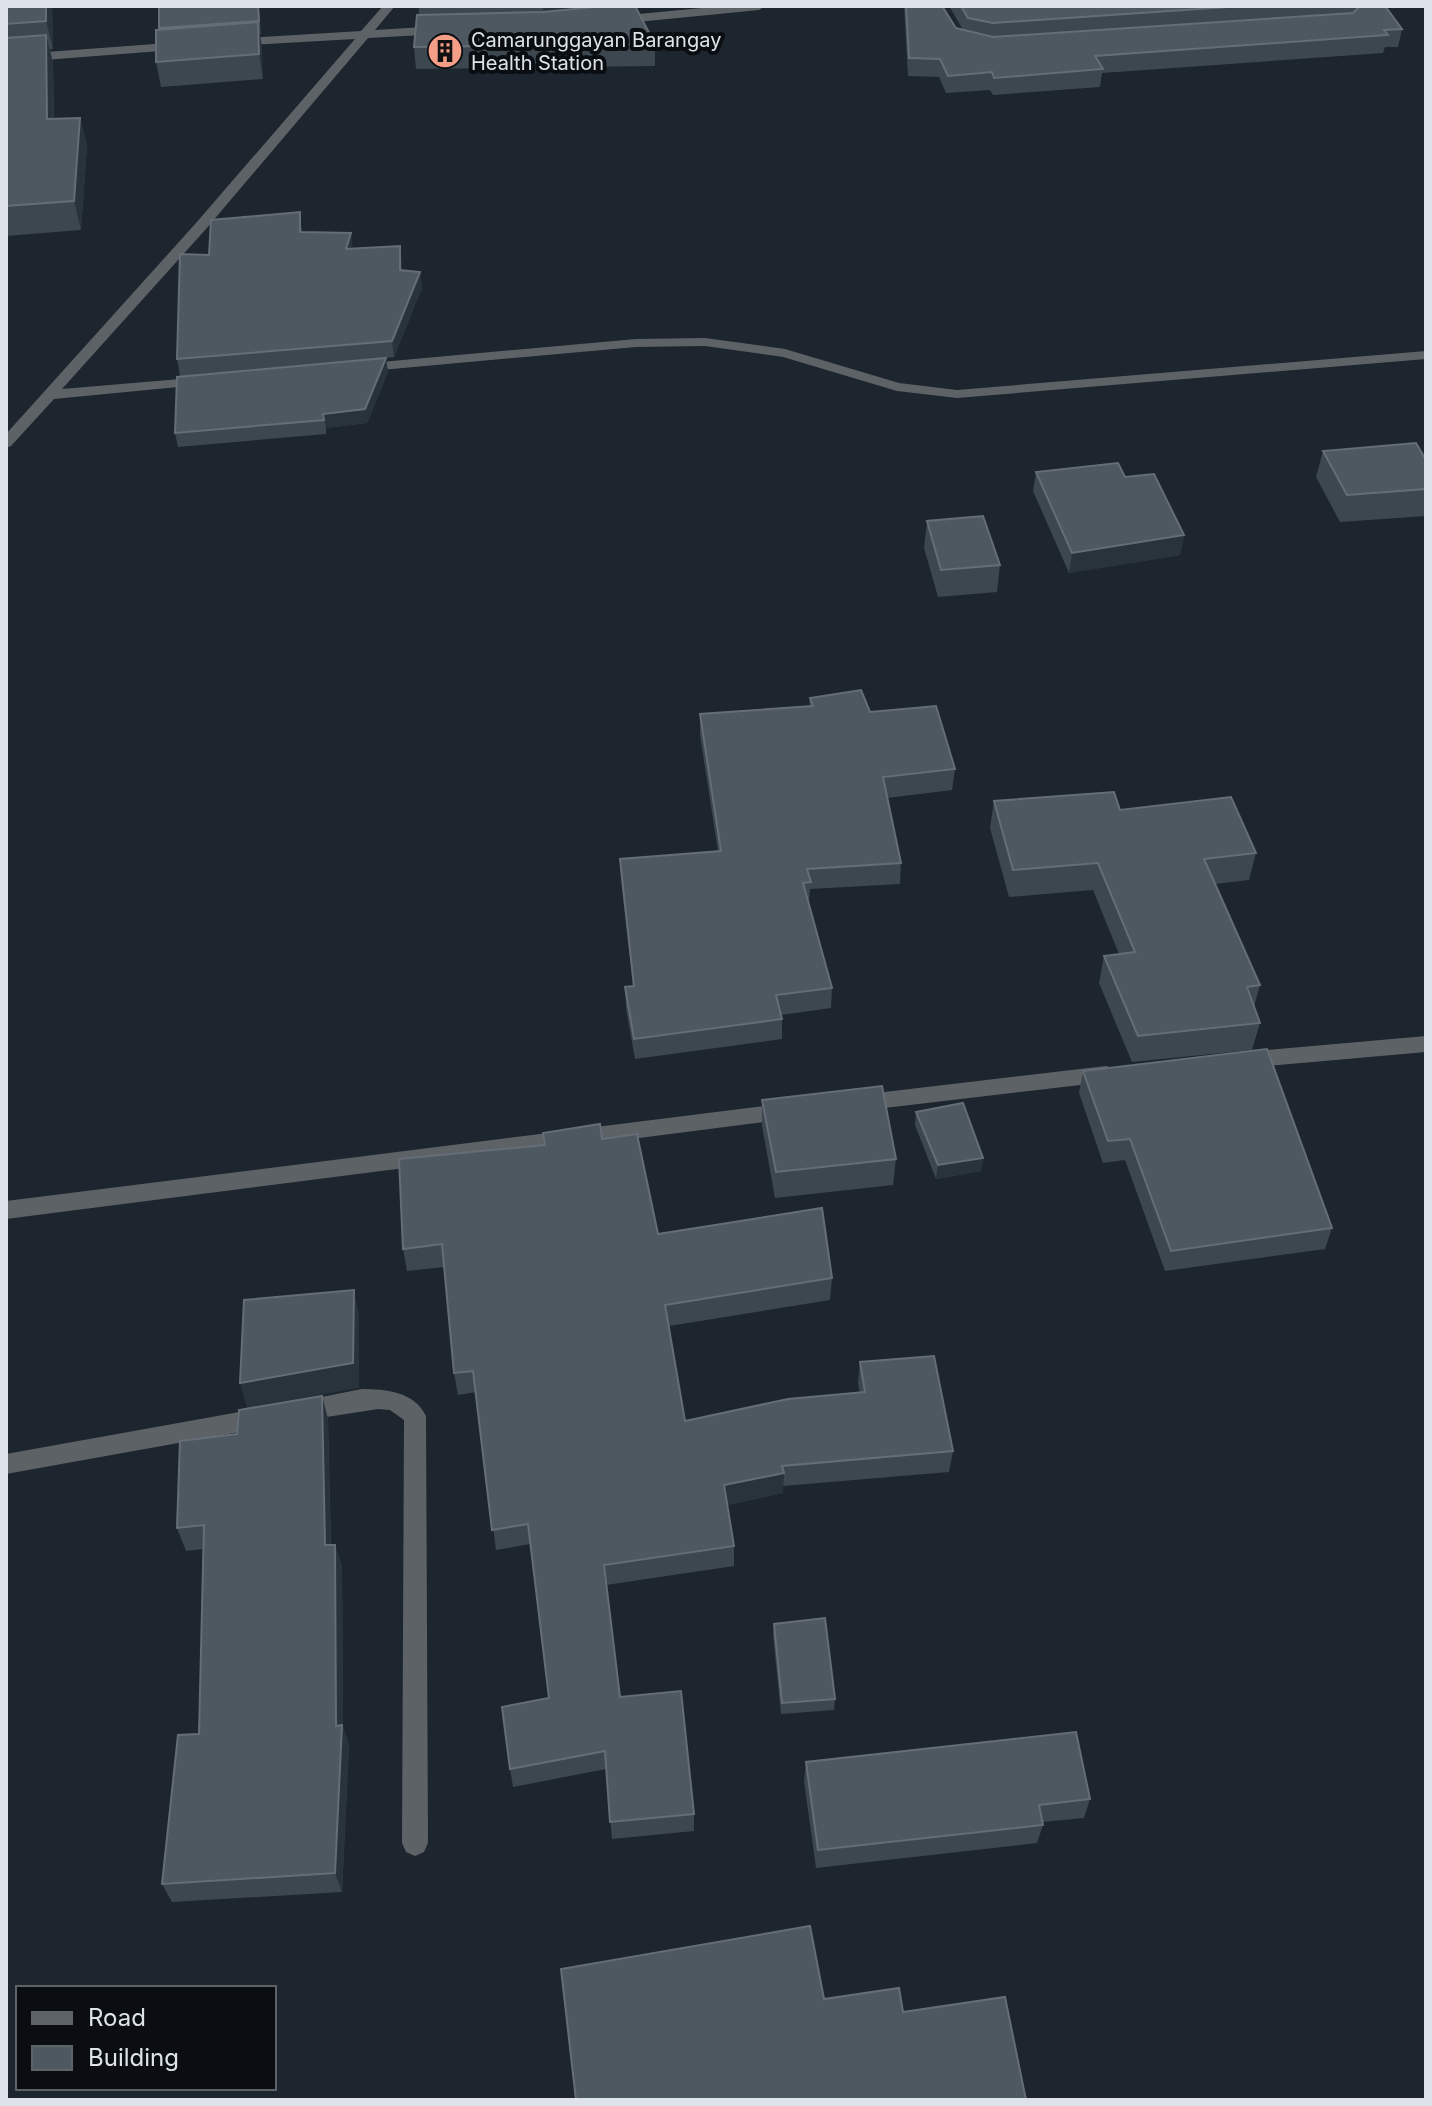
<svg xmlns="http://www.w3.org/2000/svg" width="1432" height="2106" font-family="Inter,sans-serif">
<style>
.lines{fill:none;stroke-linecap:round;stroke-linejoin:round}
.minor{fill:#5d6266;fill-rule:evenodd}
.wall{fill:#3d4750}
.shaded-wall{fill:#29333b}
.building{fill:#4e5860;stroke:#656d76;stroke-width:2}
.labels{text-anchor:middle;stroke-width:8;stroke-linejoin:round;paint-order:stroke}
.far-poi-label{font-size:20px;fill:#dde3e9;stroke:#0a0e12;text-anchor:start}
</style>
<rect width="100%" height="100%" fill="#1d262e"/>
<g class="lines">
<path class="minor" d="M 383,6 L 395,6 L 375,30 L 441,26 L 447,30 L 441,34 L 368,38 L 206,229 L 62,389 L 204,377 L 211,381 L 209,384 L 54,399 L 11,446 L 6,448 L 6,434 L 196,223 L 355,39 L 233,46 L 227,42 L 229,39 L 361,31 Z
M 723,6 L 765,6 L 759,10 L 617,24 L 611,20 L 617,16 Z
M 182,42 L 186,43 L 186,49 L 6,63 L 6,55 Z
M 705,338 L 785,349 L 899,383 L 957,390 L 1426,351 L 1426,359 L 957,398 L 897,391 L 783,357 L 705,346 L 636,347 L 359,372 L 352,368 L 359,364 L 636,339 Z
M 1426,1036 L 1426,1052 L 1245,1068 L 1238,1065 L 1235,1060 L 1238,1055 L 1245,1052 Z
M 1106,1066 L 1113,1068 L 1116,1074 L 1113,1080 L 1106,1082 L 859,1111 L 852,1109 L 849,1103 L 852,1097 L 859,1095 Z
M 788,1103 L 795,1105 L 798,1111 L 795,1117 L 788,1119 L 6,1219 L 6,1201 Z
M 362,1389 C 386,1389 415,1392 426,1416 L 428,1843 L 424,1852 L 415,1856 L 406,1852 L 402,1843 L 404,1420 L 390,1410 L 378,1409 L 301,1421 L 293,1418 L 290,1411 L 293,1404 L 301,1401 Z
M 262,1408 L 270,1411 L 273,1418 L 270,1425 L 262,1428 L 6,1474 L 6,1454 Z"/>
</g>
<path class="wall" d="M 6,6 L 52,6 L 53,49 L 50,49 L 53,63 L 54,119 L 80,118 L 87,146 L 81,230 L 6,236 Z
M 159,6 L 259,6 L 261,34 L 259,34 L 263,79 L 161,87 L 156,62 L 159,30 Z
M 419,6 L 635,6 L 655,44 L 655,66 L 416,69 L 414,47 L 419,15 Z
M 904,6 L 942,6 L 956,28 L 963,30 L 949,6 L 1385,6 L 1402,29 L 1398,47 L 1385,47 L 1383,53 L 1102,73 L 1100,87 L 993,95 L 990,90 L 946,93 L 939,77 L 908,76 Z
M 302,228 L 302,232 L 353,248 L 400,246 L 402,270 L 420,272 L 422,288 L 394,357 L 180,376 L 177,359 L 209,255 Z
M 388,372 L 367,423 L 326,428 L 326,434 L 178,447 L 175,433 Z
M 1323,451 L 1426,460 L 1426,516 L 1340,522 L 1316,477 Z
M 1036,472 L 1125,477 L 1184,535 L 1180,555 L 1069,573 L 1033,491 Z
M 927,521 L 1000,565 L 997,592 L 938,597 L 924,548 Z
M 810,698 L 870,712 L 955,769 L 952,790 L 887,798 L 901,863 L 900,884 L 810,889 L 809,903 L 832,988 L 831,1008 L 781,1015 L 782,1019 L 782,1039 L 635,1059 L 626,1008 L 625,987 L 633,986 L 621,880 L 620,859 L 718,851 L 700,735 L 700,714 L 809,707 Z
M 994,801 L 1120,810 L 1256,853 L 1249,880 L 1215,884 L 1260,985 L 1254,1007 L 1260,1023 L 1252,1050 L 1132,1062 L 1099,983 L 1104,956 L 1119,954 L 1093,890 L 1009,897 L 990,828 Z
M 1083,1071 L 1332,1228 L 1325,1249 L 1165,1271 L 1125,1160 L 1103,1163 L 1079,1093 Z
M 762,1100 L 896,1159 L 893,1185 L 775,1198 L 762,1126 Z
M 916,1112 L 983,1158 L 981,1171 L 936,1179 L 915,1125 Z
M 543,1133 L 602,1139 L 658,1234 L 832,1278 L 830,1300 L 669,1326 L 685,1421 L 860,1393 L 858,1383 L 860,1362 L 953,1451 L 949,1472 L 783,1486 L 783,1493 L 727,1505 L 734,1546 L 734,1566 L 606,1585 L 620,1697 L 694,1814 L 694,1831 L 612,1839 L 606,1769 L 513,1787 L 510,1769 L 549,1698 L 530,1544 L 496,1550 L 476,1392 L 458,1395 L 454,1373 L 444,1267 L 407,1271 L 403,1249 L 544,1145 Z
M 322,1396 L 328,1419 L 331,1545 L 335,1545 L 342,1567 L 343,1727 L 349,1745 L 342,1892 L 172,1902 L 162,1884 L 199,1734 L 203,1549 L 186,1551 L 177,1528 L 237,1434 Z
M 774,1624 L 835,1699 L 834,1710 L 781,1714 L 773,1635 Z
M 806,1762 L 1090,1799 L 1084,1818 L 1042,1822 L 1043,1825 L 1037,1843 L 816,1868 L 804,1781 Z"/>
<path class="shaded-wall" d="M 46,6 L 52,6 L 53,49 L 46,21 Z
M 543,6 L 627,6 L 544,20 Z
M 258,22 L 262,47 L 263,79 L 259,54 Z
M 46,35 L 53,63 L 54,148 L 47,119 Z
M 80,118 L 87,146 L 81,230 L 74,201 Z
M 351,233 L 353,249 L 346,249 Z
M 400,246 L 402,262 L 402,286 L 400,270 Z
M 420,272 L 422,288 L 394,357 L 392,341 Z
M 386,358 L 388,372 L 367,423 L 326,428 L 323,414 Z
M 1184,535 L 1180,555 L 1069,573 L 1072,553 Z
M 983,1158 L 981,1171 L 936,1179 L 938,1165 Z
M 354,1290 L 359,1315 L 359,1388 L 247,1408 L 240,1383 Z
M 322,1396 L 328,1419 L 331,1568 L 325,1545 Z
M 784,1473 L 783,1493 L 724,1506 L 724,1485 Z
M 335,1545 L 342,1567 L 343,1727 L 349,1745 L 342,1892 L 335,1873 Z"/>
<path class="building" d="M 6,6 L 46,6 L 46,21 L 6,24 Z
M 159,6 L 258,6 L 259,21 L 159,28 Z
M 604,6 L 635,6 L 655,44 L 414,47 L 417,15 L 543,12 Z
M 906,6 L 942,6 L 956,28 L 993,37 L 1353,13 L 1360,6 L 1385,6 L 1402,29 L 1384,30 L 1388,35 L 1095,56 L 1103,69 L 994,78 L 992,72 L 948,76 L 940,59 L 909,58 Z
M 961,6 L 1243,6 L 993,23 L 968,18 Z
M 258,22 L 259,54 L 156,62 L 156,30 Z
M 46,35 L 47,119 L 80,118 L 74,201 L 6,206 L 6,38 Z
M 300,212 L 300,232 L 351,233 L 346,249 L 400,246 L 400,270 L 420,272 L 392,341 L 177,359 L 180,254 L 209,255 L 211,220 Z
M 386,358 L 365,409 L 323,414 L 324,420 L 175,433 L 177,377 Z
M 1416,443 L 1426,460 L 1426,489 L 1347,495 L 1323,451 Z
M 1118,463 L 1125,477 L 1154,474 L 1184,535 L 1072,553 L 1036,472 Z
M 983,516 L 1000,565 L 941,570 L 927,521 Z
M 861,690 L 870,712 L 936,706 L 955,769 L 883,777 L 901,863 L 807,869 L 811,882 L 803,883 L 832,988 L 776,995 L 782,1019 L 634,1039 L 625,987 L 634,986 L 620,859 L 721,851 L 700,714 L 813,706 L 810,698 Z
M 1114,792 L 1120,810 L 1231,797 L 1256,853 L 1204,859 L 1260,985 L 1247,987 L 1260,1023 L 1138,1036 L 1104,956 L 1135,952 L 1098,863 L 1013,870 L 994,801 Z
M 1267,1049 L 1332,1228 L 1171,1251 L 1130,1139 L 1108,1141 L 1083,1071 Z
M 882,1086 L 896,1159 L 776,1172 L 762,1100 Z
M 963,1103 L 983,1158 L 938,1165 L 916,1112 Z
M 600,1124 L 602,1139 L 637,1134 L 658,1234 L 822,1208 L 832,1278 L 665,1305 L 685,1421 L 788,1399 L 865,1392 L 860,1362 L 934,1356 L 953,1451 L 782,1466 L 784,1473 L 724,1485 L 734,1546 L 604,1565 L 620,1697 L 681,1691 L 694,1814 L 610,1822 L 605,1751 L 510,1769 L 502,1707 L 549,1698 L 528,1524 L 492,1530 L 473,1371 L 454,1373 L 442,1244 L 403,1249 L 399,1159 L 545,1145 L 543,1133 Z
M 354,1290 L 353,1363 L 240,1383 L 244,1300 Z
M 322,1396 L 325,1545 L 335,1545 L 336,1726 L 342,1725 L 335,1873 L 162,1884 L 178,1735 L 199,1734 L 204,1525 L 177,1528 L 180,1441 L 237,1434 L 239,1410 Z
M 825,1618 L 835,1699 L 782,1703 L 774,1624 Z
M 1076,1732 L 1090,1799 L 1039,1805 L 1043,1825 L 818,1850 L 806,1762 Z
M 810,1926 L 824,1999 L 899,1988 L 903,2012 L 1005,1997 L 1026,2100 L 576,2100 L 561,1969 Z"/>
<defs>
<symbol id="building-disc" viewBox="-11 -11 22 22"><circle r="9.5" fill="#f49e88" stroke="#0a0e12"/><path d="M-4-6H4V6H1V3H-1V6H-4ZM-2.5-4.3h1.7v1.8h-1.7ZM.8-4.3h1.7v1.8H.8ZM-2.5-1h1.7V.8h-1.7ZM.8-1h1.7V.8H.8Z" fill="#111"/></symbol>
</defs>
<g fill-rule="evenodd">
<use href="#building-disc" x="425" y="31" width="40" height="40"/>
</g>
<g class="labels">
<g class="far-poi-label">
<text x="471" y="47">Camarunggayan Barangay<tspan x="471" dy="23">Health Station</tspan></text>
</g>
</g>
<rect width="1432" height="2106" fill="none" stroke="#dde3e9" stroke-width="16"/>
<rect x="16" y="1986" width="260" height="104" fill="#0a0e12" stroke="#5e6368" stroke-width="2"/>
<rect x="32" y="2012" width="40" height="12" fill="#5d6266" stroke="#5e6368" stroke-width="2"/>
<text x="88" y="2026" font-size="24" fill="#dde3e9">Road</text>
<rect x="32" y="2046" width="40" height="24" fill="#4e5860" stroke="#5e6368" stroke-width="2"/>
<text x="88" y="2066" font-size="24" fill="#dde3e9">Building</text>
</svg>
